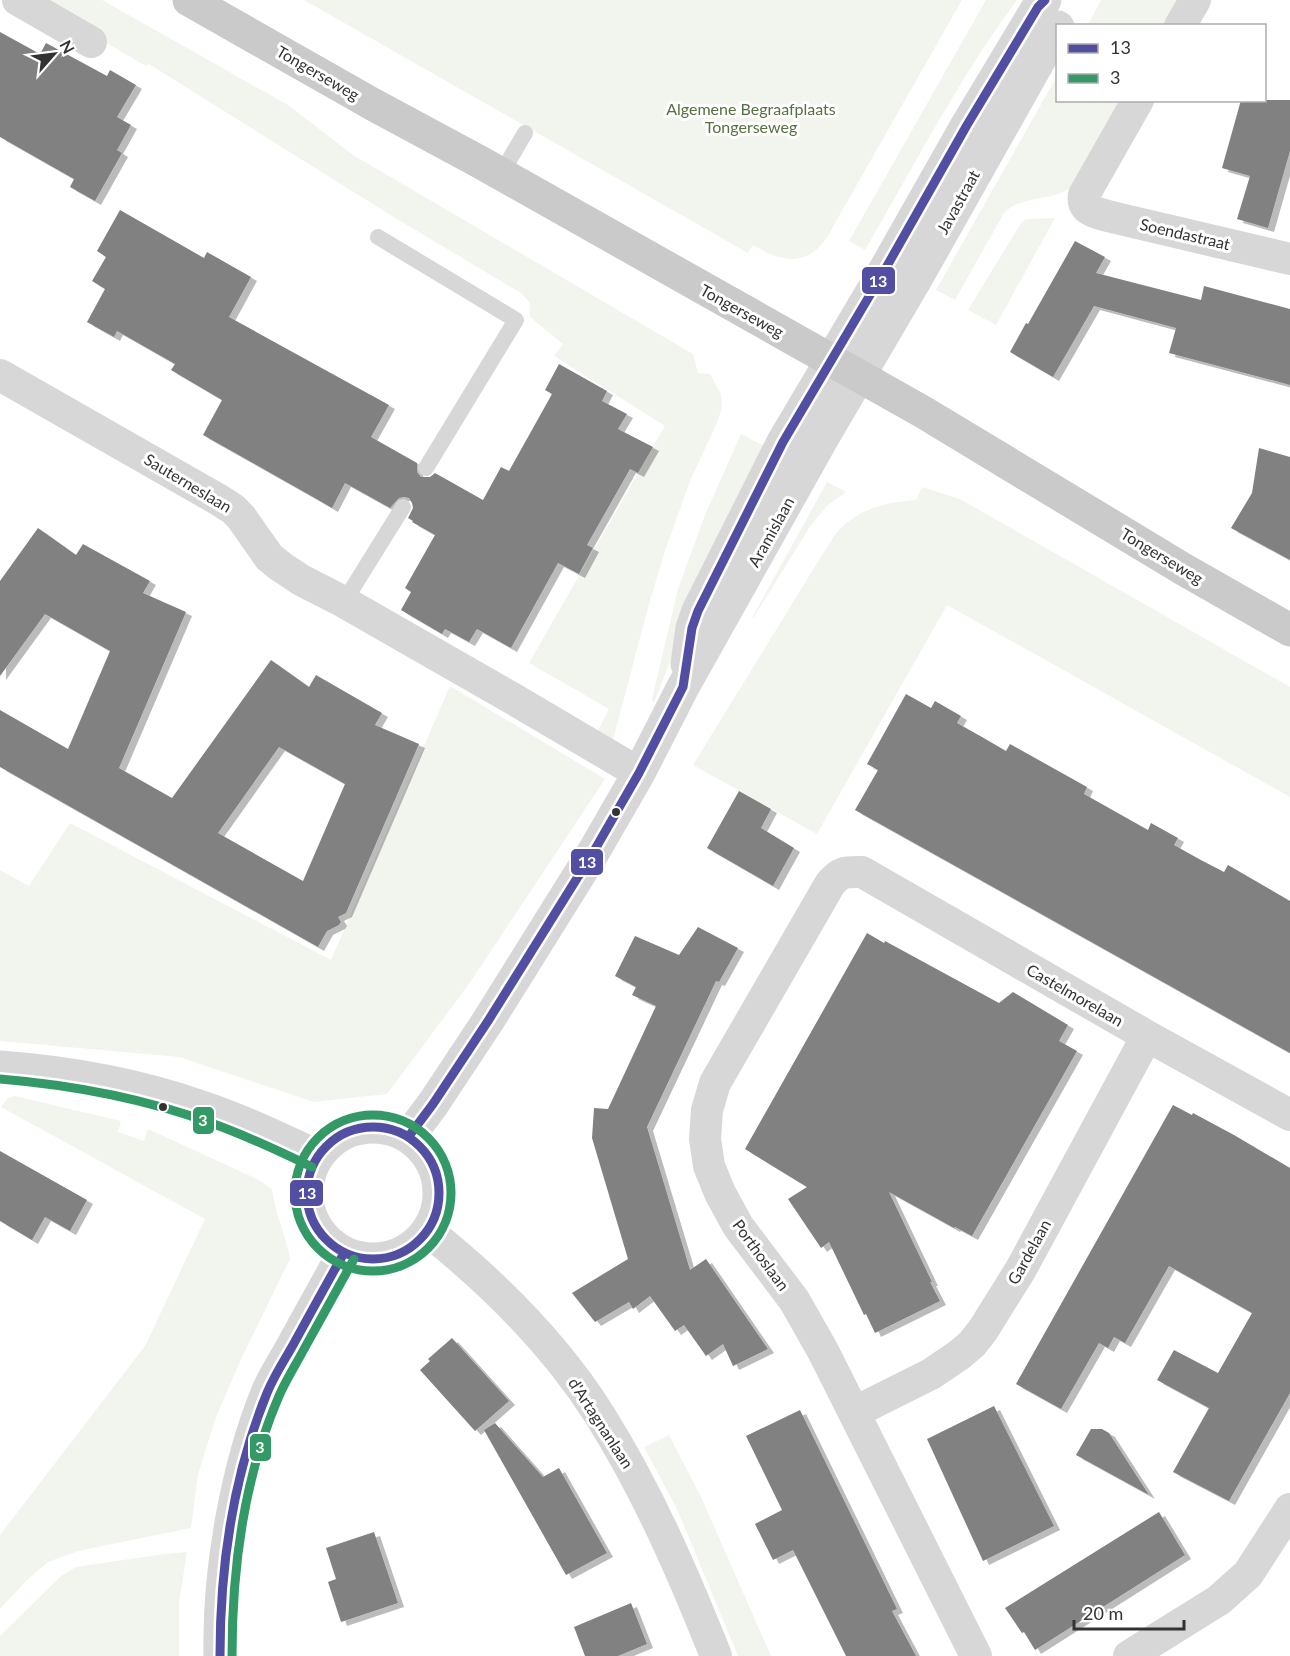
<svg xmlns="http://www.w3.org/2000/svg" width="1290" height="1656" font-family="Lato,sans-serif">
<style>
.green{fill:#f1f5ed}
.building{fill:#818181;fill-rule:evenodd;filter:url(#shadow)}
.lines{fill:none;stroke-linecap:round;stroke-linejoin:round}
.service{stroke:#d7d7d7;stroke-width:16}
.minor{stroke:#d7d7d7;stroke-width:32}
.tertiary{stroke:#d7d7d7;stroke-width:33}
.primary{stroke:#cacaca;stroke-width:33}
.bus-1-casing{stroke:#fff;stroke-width:14}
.bus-2-casing{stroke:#fff;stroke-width:14}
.bus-1{stroke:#524fa2;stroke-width:9}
.bus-2{stroke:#396;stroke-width:9}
.bus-dot{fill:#333;stroke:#fff;stroke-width:2}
.labels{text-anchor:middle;stroke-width:6;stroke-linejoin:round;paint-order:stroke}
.street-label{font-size:16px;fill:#333;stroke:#fff}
.park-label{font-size:16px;fill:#56703f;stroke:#fff}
.line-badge{stroke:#fff;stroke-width:2}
.badge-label{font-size:16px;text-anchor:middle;font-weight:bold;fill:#fff}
</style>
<defs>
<filter id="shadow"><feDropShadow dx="6" dy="4" stdDeviation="0" flood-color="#0004"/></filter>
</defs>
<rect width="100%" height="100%" fill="#fff"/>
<path class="green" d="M 32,0 L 102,0 L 288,105 L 353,155 L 693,354 L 698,373 L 710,374 L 721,394 L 722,408 L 716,425 L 690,481 L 665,551 L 649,604 L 613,740 L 598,731 L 609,709 L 529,663 L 665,426 L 554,356 L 563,344 L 530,317 L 530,303 L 521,293 L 392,216 L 149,64 L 146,66 Z
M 304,0 L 962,0 L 826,239 C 806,267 780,262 753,245 L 748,253 Z
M 986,0 L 1017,0 C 959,78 914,166 865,250 L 849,241 Z
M 1101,0 L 1179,0 L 1164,25 L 1087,26 Z
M 1057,76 L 1058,100 L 1122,101 L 1072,187 C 1051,202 1021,195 1004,213 L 955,300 L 936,290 Z
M 1055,218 L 996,325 L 968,310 L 1021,223 L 1026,219 Z
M 741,434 L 764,446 L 696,594 L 654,703 L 652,699 L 678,589 L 705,515 Z
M 827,482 L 846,492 L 828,505 L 811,525 L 754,617 L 752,618 Z
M 922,487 L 960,499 L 1290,687 L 1290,797 L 947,605 L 817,834 L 693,765 L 822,555 C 828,547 832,538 838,531 C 858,509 887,502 916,500 Z
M 450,686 L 605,779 L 469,984 L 387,1094 L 314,1102 L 179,1057 L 0,1041 L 0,870 L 29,886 L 70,823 L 331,960 Z
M 15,1096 L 121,1121 L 118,1132 L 144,1141 L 148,1129 L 259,1180 L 272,1189 C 275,1214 286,1235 290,1259 L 242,1357 L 216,1417 L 198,1474 L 191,1528 L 78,1551 L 48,1562 L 27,1580 L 0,1609 L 0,1535 L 145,1346 L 205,1219 L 1,1107 L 8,1098 Z
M 669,1435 L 701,1497 L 771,1656 L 738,1656 L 677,1509 L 644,1447 Z
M 187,1552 L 179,1603 L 179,1656 L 0,1656 L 0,1636 L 61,1576 L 76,1567 L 164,1554 Z"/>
<path class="building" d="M 0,32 L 40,54 L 46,43 L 107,76 L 110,70 L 136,85 L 117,117 L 131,125 L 117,150 L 122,153 L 95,201 L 70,187 L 74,179 L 0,137 Z
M 1241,100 L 1290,100 L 1290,151 L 1268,228 L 1237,219 L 1250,176 L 1222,168 Z
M 120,210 L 204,258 L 207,252 L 251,277 L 229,317 L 389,405 L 371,437 L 417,463 L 417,472 L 421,477 L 430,477 L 435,473 L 483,500 L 501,467 L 509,471 L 552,394 L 545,390 L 559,364 L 607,391 L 602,401 L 627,414 L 618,429 L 653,447 L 638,473 L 630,469 L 587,545 L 593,548 L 579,574 L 558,563 L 511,648 L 477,629 L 469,642 L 445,629 L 442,634 L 401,610 L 411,592 L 405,588 L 435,535 L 412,522 L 413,521 L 408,518 L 413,508 L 412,503 L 409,498 L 404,497 L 399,498 L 390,508 L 345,483 L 332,508 L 313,497 L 203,435 L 222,400 L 171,370 L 175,364 L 117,331 L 114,337 L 87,322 L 105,289 L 92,281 L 106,257 L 97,251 Z
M 1075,241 L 1105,257 L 1096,273 L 1201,300 L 1204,286 L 1290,309 L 1290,385 L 1169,353 L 1176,328 L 1094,306 L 1053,377 L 1010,352 L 1026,323 L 1028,324 Z
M 1259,448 L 1290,457 L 1290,560 L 1231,528 L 1252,493 Z
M 38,528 L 76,555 L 83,544 L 150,581 L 143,593 L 186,612 L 119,768 L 172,798 L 271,660 L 309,687 L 316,675 L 382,713 L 375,725 L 419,744 L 346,913 L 338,917 L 341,922 L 339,925 L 327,931 L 318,947 L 0,767 L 0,710 L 68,749 L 110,651 L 45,614 L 0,676 L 0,581 ZM 279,747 L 345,784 L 303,881 L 218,833 Z
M 906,694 L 931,708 L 935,701 L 961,716 L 957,723 L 982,737 L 1006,751 L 1010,744 L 1087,787 L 1084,794 L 1148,830 L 1151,823 L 1178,838 L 1174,845 L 1199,859 L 1224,872 L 1228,865 L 1290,901 L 1290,1053 L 855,810 L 878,770 L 867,764 Z
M 739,791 L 771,809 L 761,828 L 794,848 L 773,886 L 707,848 Z
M 698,927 L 738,948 L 719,982 L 716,981 L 647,1127 L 690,1270 L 706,1259 L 768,1349 L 733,1366 L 723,1344 L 706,1356 L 684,1325 L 675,1331 L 650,1296 L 633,1309 L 629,1302 L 595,1322 L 572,1293 L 628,1259 L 592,1138 L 594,1108 L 608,1109 L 656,1006 L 632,995 L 636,987 L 615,976 L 635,936 L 679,955 Z
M 867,933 L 884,943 L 885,941 L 999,1003 L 1013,992 L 1068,1025 L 1059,1041 L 1077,1051 L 972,1236 L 955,1227 L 954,1228 L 889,1192 L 932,1282 L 930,1282 L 940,1301 L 875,1333 L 866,1314 L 864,1315 L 829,1242 L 821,1248 L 788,1199 L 807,1187 L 745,1149 Z
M 1173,1105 L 1192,1115 L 1193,1113 L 1234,1135 L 1290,1168 L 1290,1393 L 1229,1501 L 1173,1472 L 1209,1408 L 1157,1380 L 1174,1350 L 1218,1373 L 1252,1313 L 1169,1266 L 1125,1343 L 1114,1337 L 1108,1348 L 1099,1343 L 1061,1409 L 1016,1384 Z
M 0,1151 L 87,1200 L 70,1231 L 45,1217 L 32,1240 L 0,1221 Z
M 452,1338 L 509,1401 L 475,1431 L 420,1370 L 430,1361 L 428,1359 Z
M 994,1406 L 1054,1526 L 983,1561 L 927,1439 Z
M 800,1410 L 897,1609 L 892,1611 L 916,1656 L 846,1656 L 793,1550 L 773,1560 L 755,1524 L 782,1510 L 746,1436 Z
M 495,1423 L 543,1477 L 559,1468 L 607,1553 L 566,1575 L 484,1430 Z
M 1091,1429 L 1102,1429 L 1109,1433 L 1149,1495 L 1076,1455 Z
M 1159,1512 L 1185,1555 L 1035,1650 L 1024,1632 L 1022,1633 L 1005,1608 Z
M 374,1532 L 398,1603 L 341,1622 L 328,1582 L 336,1579 L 326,1548 Z
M 631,1603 L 647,1644 L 618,1656 L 585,1656 L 574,1627 Z"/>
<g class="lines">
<path class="service" d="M 501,174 L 525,133
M 378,237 L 516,320 L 426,468
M 344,602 L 403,507"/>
<path class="minor" d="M 18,0 L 91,42
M 1180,26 L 1195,0
M 1138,100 L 1084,195 C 1081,213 1102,214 1116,218 L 1290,259
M 0,375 L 219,500 L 233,509 L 241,517 L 269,557 L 280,566 L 301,580 L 344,602 L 510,697 L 639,773
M 428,1231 C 493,1283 554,1343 599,1414 C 647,1490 683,1573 716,1656
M 855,1412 L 931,1374 L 959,1355 L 972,1344 L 983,1330 L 1021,1269 L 1147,1036
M 976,1656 L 823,1351 L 794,1300 L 738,1226 L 720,1193 L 709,1166 L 705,1139 L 707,1110 L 715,1083 L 830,884 C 841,871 845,872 862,872 L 1147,1036 L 1290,1115
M 1129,1656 L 1219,1600 L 1248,1574 L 1290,1509"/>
<path class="tertiary" d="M 687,664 L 692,628 L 698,611 L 783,442 L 883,273 L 967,125 L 1038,7 L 1045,0
M 0,1067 C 67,1072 135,1084 199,1106 C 239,1119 278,1138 317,1156
M307 1193a66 66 0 1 1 132 0a66 66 0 1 1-132 0Z
M 409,1136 L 433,1104 L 488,1021 L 594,851 L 639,773 L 683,687 L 822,439 L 916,279 L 1058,27
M 220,1656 C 218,1574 236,1469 267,1393 C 274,1376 285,1360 293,1345 C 310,1314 327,1283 344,1253"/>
<path class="primary" d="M 189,0 L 374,105 L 478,161 L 923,412 L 1183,569 L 1290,630"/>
<defs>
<path id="bus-1" d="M307 1193a66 66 0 1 1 132 0a66 66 0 1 1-132 0Z
M 409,1136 L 433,1104 L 488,1021 L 594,851 L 639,773 L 683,687 L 692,628 L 698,611 L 783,442 L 883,273 L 967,125 L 1038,7 L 1045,0
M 220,1656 C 220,1567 233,1476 267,1393 C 274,1376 284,1361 293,1345 C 310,1314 327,1283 344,1253"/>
<path id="bus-2" d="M 0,1079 C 72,1085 143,1098 211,1123 C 245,1135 279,1151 312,1167
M295 1193a78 78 0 1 1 156 0a78 78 0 1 1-156 0Z
M 232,1656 C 232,1568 244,1477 279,1396 C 286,1380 295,1366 303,1351 C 320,1320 337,1290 354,1259"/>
</defs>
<use href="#bus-1" class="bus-1-casing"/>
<use href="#bus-2" class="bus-2-casing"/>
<use href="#bus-1" class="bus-1"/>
<use href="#bus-2" class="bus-2"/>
</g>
<g class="bus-dot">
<circle cx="616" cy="812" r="5"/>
<circle cx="163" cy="1107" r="5"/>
</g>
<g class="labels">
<g class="street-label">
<text transform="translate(318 73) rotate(30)" y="6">Tongerseweg</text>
<text transform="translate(958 202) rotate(-61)" y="6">Javastraat</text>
<text transform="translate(1185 234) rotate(13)" y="6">Soendastraat</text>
<text transform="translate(742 311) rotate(29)" y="6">Tongerseweg</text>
<text transform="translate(188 483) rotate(31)" y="6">Sauterneslaan</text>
<text transform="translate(771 532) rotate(-61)" y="6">Aramislaan</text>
<text transform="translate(1162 556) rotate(31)" y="6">Tongerseweg</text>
<text transform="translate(1075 995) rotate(30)" y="6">Castelmorelaan</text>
<text transform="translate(1029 1252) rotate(-61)" y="6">Gardelaan</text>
<text transform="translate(761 1255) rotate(54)" y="6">Porthoslaan</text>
<text transform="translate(601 1423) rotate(57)" y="6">d'Artagnanlaan</text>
</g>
<g class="park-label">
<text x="751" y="115">Algemene Begraafplaats<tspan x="751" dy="18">Tongerseweg</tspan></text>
</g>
</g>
<g class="line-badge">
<rect x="861" y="266" width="35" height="29" rx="6" fill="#524fa2"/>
<rect x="570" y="848" width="34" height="28" rx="6" fill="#524fa2"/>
<rect x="192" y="1106" width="23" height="29" rx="6" fill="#396"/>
<rect x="289" y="1179" width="35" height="28" rx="6" fill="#524fa2"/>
<rect x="249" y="1433" width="23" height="29" rx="6" fill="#396"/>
</g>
<g class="badge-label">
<text x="878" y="287">13</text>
<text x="587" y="868">13</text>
<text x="203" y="1126">3</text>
<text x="307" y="1199">13</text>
<text x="260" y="1453">3</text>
</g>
<rect x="1056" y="24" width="210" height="78" fill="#ffffff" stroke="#adadad" stroke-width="1.5"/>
<rect x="1068" y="44" width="30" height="9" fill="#524fa2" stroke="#adadad" stroke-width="1.5"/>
<text x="1110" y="54" font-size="18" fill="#333333">13</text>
<rect x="1068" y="74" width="30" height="9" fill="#339966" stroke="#adadad" stroke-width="1.5"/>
<text x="1110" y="84" font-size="18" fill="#333333">3</text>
<g transform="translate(54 54) rotate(62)" stroke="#ffffff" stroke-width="4.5" paint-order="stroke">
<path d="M0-4.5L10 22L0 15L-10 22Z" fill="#333333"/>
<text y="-9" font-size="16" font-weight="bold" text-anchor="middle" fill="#333333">N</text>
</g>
<path d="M1074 1620v9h110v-9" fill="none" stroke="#333333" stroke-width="3"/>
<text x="1083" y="1620" font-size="18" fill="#333333" stroke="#ffffff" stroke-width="4.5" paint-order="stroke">20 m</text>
</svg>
